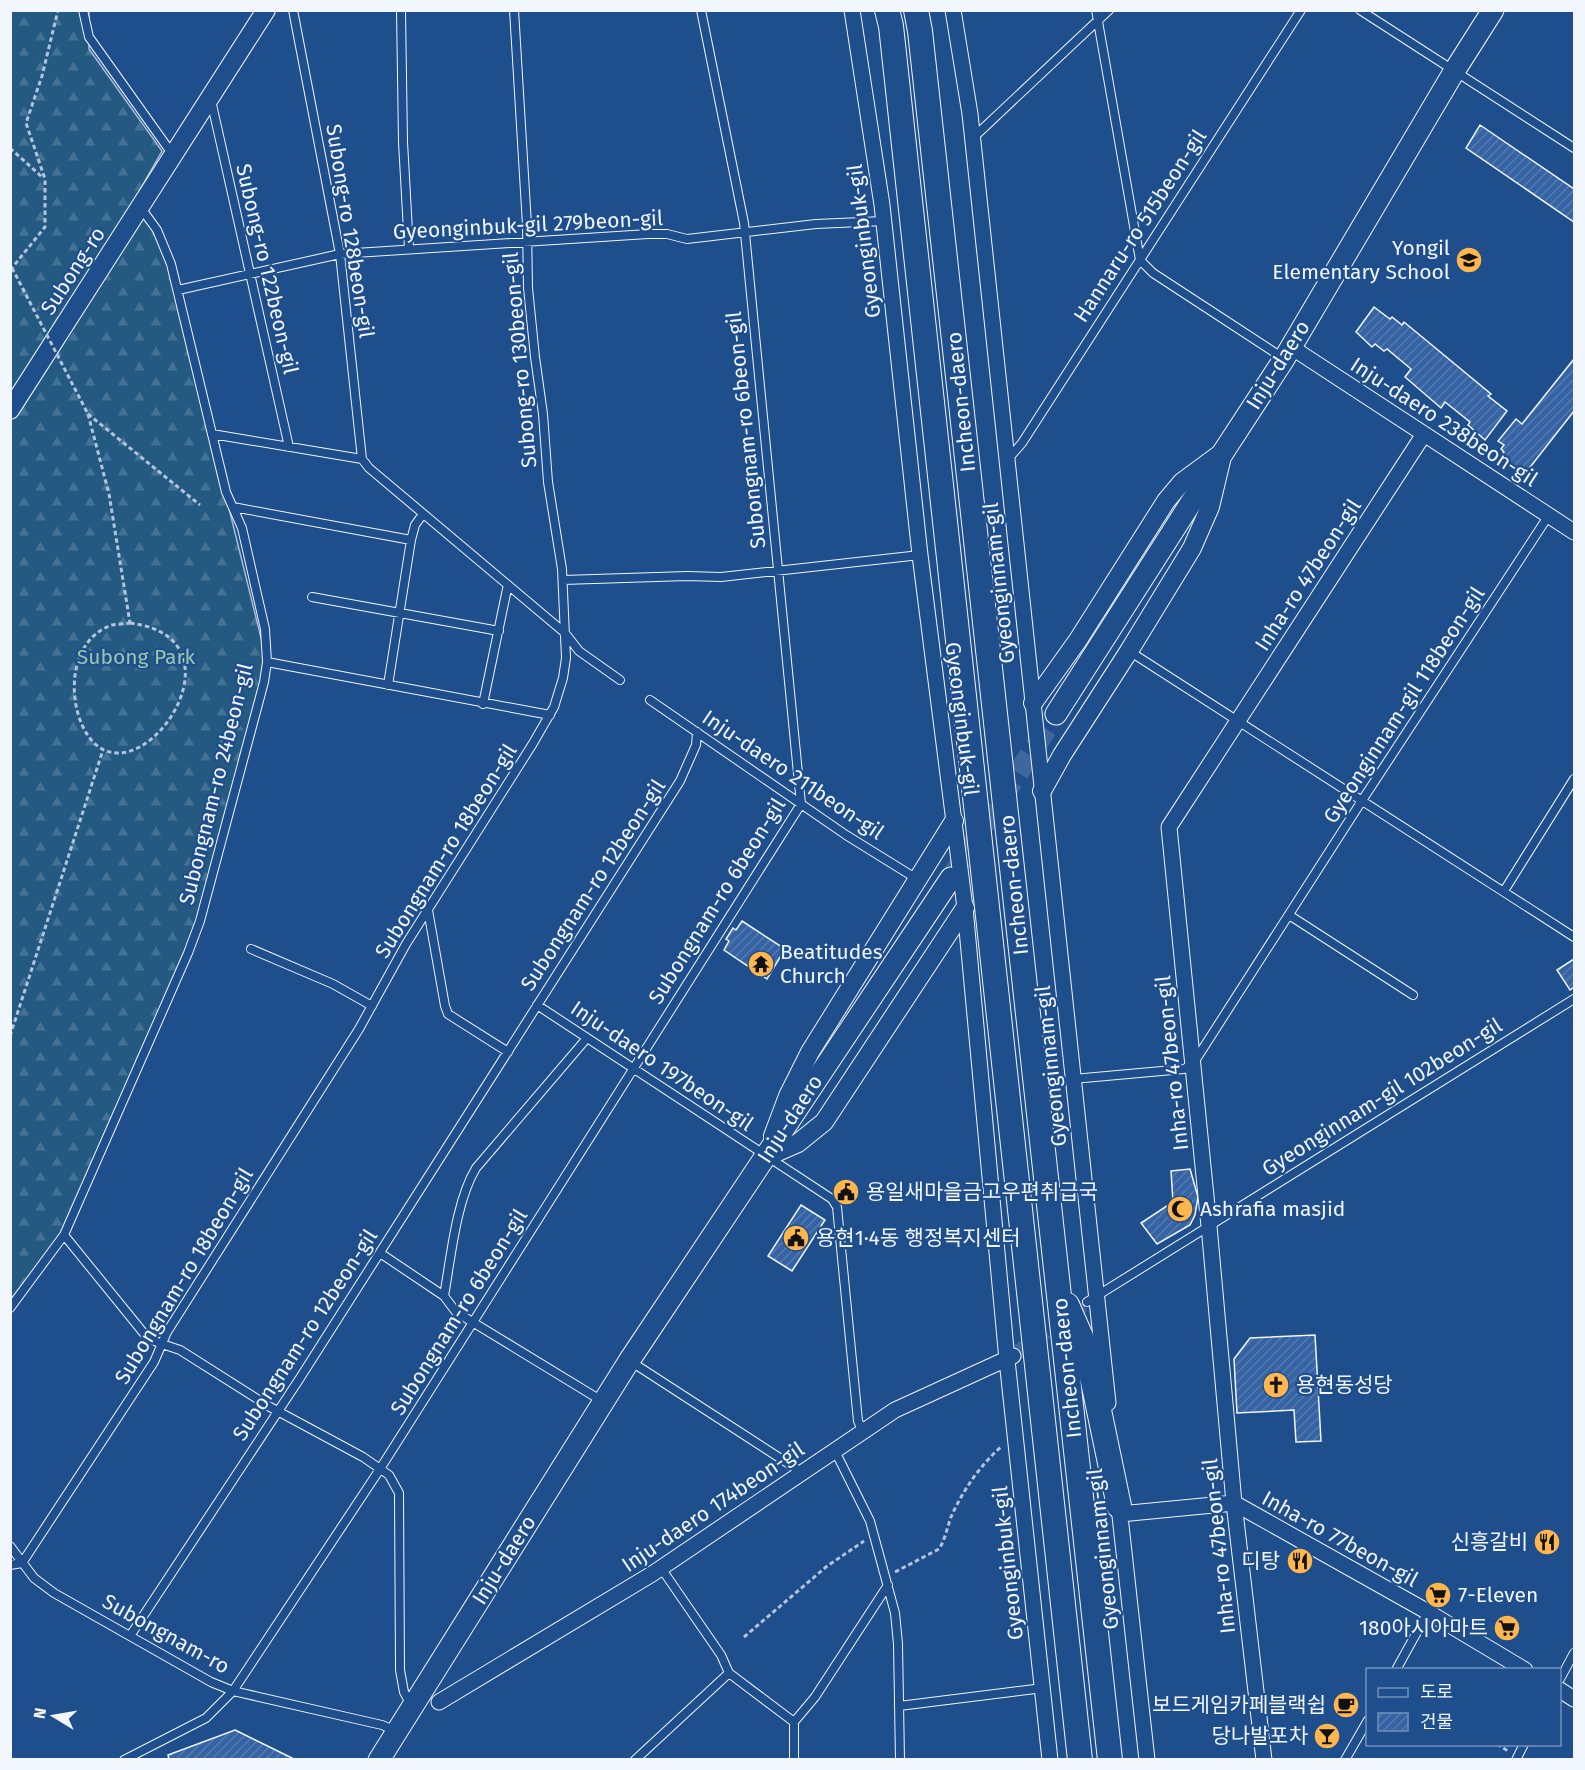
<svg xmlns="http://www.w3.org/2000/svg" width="1585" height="1770" font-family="'Fira Sans','Noto Sans KR',sans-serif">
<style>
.forest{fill:url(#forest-firs);stroke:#a8bbd7;stroke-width:1.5}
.building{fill:url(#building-hatch);stroke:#f2f6ff;stroke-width:1.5}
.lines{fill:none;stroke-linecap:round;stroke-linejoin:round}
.minor-tunnel{stroke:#3f679d;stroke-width:15;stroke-dasharray:15 8;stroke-linecap:butt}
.secondary-tunnel{stroke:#3f679d;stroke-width:21;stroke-dasharray:21 10;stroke-linecap:butt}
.service-casing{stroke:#f2f6ff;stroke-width:10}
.minor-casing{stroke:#f2f6ff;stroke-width:17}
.tertiary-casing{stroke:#f2f6ff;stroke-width:20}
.secondary-casing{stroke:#f2f6ff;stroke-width:23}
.trunk-casing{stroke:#f2f6ff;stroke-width:26}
.path{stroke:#b3c4dc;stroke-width:3;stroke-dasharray:4.5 3;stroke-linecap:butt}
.service{stroke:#1f4e8c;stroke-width:8}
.minor{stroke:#1f4e8c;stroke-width:15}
.tertiary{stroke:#1f4e8c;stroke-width:18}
.secondary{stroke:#1f4e8c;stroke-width:21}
.trunk{stroke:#1f4e8c;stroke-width:24}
.path-bridge{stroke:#b3c4dc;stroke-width:3;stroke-dasharray:4.5 3;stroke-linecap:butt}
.labels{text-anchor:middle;stroke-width:4.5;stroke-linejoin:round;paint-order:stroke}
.street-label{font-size:21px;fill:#f2f6ff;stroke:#1f4e8c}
.poi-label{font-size:21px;fill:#f2f6ff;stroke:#1f4e8c;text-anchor:end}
.park-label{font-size:21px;fill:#97c8a6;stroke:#1f4e8c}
</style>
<defs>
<pattern id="forest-firs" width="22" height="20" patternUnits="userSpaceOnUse" patternTransform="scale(1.5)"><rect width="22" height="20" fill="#245a82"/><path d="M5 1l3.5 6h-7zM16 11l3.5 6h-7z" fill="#447295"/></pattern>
<pattern id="building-hatch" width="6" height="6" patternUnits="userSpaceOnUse" patternTransform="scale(1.5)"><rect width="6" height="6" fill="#3563a3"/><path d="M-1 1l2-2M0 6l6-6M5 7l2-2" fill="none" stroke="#537ab1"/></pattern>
</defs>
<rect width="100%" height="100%" fill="#1f4e8c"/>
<path class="forest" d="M 11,11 L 89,11 L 89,49 L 162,151 L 137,195 L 170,270 L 267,662 L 199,920 L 62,1235 L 11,1299 Z"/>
<path class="building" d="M 1480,125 L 1574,189 L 1574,222 L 1466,148 Z
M 1374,307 L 1390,319 L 1392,317 L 1402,325 L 1404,322 L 1491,394 L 1488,396 L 1507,411 L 1485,440 L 1468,425 L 1470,422 L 1445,402 L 1441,408 L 1405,377 L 1411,369 L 1387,349 L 1384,351 L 1375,344 L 1372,347 L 1356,332 Z
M 1574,359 L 1574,411 L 1524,475 L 1500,457 L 1504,452 L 1501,449 L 1504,445 L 1498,441 L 1516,419 L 1522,424 Z
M 742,921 L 785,949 L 767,979 L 724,950 L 729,941 L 726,939 L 733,928 L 736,930 Z
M 1574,959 L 1574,987 L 1570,990 L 1557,970 Z
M 1190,1169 L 1198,1197 L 1195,1215 L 1190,1225 L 1157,1244 L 1141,1223 L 1173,1202 L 1171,1171 Z
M 801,1205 L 825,1220 L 792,1271 L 768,1256 Z
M 1315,1335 L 1321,1441 L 1296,1442 L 1294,1410 L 1237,1413 L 1234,1359 L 1250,1338 Z
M 235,1730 L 296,1760 L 169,1760 L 168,1755 Z"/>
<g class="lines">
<path class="minor-tunnel" d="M 1015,1354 L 1087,1302"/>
<path class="secondary-tunnel" d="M 951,877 L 1056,714"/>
<defs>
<path id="service" d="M 83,10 L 89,37 L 173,155
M 293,10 L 340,254 L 362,459
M 401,10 L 403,142 L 409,249
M 1096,10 L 1140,260 L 1153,273 L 1283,358
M 1360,10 L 1574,148
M 211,100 L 289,447
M 974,137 L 1109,10
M 178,290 L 340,254 L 648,234 L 667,234 L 687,239 L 816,224 L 884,221
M 212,434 L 362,459 L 369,468 L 565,633 L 579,651 L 620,680
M 1008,459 L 1022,443 L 1301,10
M 233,507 L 411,540
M 563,580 L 687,576 L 721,577 L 920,555
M 312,597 L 499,631
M 1129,651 L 1574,937
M 267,662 L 550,715
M 388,685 L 411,540 L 415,525 L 423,514
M 650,700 L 846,835 L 917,879
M 483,704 L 507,589 L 509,586
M 1504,891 L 1574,779
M 428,910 L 445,1006 L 448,1014 L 508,1052
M 1289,915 L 1413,995
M 251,949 L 333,984 L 372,1006
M 537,1005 L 832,1199 L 837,1207 L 858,1421 L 863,1432
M 1073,1079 L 1184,1069 L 1193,1064 L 1363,799 L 1549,515
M 64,1235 L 146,1336 L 159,1343 L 180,1350 L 270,1407 L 363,1457 L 389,1475 L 399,1493 L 400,1670 L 404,1692 L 410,1703
M 380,1253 L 444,1296 L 456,1312 L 602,1401
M 444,1296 C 451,1257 456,1201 476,1168 L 587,1038
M 1087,1302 L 1574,999
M 10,1308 L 64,1235 L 188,953 L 200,921 L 264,682 L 267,662 L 265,629 L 242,528 L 226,492 L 171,264 L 157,230 L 141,208
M 630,1361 L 803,1473
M 835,1451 L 870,1521 L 895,1613 L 898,1644 L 900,1760
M 10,1546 L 34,1578 L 54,1593 L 211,1682 L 233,1691 L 382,1725 L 396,1731
M 10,1565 L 22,1563 L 154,1362 L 167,1332 L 359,1029 L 406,944 L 532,745 L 554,707 L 563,678 L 566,658 L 562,569 L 548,482 L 543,414 L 535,357 L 528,288 L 527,225 L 514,10
M 661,1568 L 721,1655 L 729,1673 L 794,1722
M 130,1636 L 300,1378 L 680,781 L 696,745 L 697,732
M 1396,1670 L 1428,1612
M 1560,1679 L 1574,1653
M 899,1706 L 1043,1688
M 124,1760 L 206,1718 L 233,1691 L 380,1469 L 801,804 L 744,223 L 701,10
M 635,1760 L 729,1673
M 794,1760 L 794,1722 L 815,1697 L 888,1585
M 1345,1760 L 1368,1720
M 1516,1760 L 1524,1744"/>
<path id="minor" d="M 852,10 L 882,205 L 920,555 L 965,908 L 1007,1360 L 1050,1760
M 953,10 L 970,114 L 1108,1403
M 1291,347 L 1574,532
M 1118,1498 L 1147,1760
M 1120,1514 L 1234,1503 L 1428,1612 L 1525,1670
M 1560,1690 L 1574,1699
M 439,1702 L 652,1574 L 895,1410 L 1013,1356
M 1264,1760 L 1234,1503 L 1209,1226 L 1169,827 L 1424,434"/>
<path id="tertiary" d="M 10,410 L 266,10
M 1033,703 L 1078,640 L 1166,501 L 1182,482 L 1220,454
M 1042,791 L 1062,755 L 1129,651 L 1192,548 L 1210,507 L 1221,461
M 773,1136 L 788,1096 L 810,1052 L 954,821
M 766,1157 L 798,1143 L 824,1122 L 965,908"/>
<path id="secondary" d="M 1056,714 L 1224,451 L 1284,359 L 1455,70 L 1493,10
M 379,1760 L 629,1361 L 951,878"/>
<path id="trunk" d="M 887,10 L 891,26 L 1080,1760
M 916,10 L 920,31 L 1110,1760
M 1067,1305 L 1086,1348 L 1119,1506"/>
</defs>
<use href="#service" class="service-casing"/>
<use href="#minor" class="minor-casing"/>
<use href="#tertiary" class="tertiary-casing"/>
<use href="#secondary" class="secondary-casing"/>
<use href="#trunk" class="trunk-casing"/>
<path class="path" d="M 10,148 L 43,178
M 10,266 L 12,268 L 45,227 L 45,179 L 26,123 L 42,76 L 58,10
M 88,414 L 109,494 L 130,623
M 88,414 L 200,505
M 130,623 C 259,639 128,819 83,727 C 67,694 71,639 112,625 C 118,624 125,624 130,623 Z
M 10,1036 L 103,750
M 895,1572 L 939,1549 C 945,1540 947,1528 951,1517 C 962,1492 980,1465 1001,1447
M 744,1637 L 826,1567 L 864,1541
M 1497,1744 L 1508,1751"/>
<use href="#service" class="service"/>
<use href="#minor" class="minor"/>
<use href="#tertiary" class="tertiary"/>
<use href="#secondary" class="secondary"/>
<use href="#trunk" class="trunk"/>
<path class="path-bridge" d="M 12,268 L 88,414"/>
</g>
<defs>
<symbol id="school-disc" viewBox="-11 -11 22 22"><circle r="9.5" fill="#ffb74d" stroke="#1f4e8c"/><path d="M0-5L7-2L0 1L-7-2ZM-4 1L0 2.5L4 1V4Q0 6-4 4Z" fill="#111"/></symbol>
<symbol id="temple-disc" viewBox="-11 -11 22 22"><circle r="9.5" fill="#ffb74d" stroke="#1f4e8c"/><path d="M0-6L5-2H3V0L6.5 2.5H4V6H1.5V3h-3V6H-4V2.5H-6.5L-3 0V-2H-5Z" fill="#111"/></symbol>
<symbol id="civic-disc" viewBox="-11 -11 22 22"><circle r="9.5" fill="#ffb74d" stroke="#1f4e8c"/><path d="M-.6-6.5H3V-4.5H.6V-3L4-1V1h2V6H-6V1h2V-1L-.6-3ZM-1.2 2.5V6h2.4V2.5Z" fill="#111"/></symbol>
<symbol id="mosque-disc" viewBox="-11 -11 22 22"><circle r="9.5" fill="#ffb74d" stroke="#1f4e8c"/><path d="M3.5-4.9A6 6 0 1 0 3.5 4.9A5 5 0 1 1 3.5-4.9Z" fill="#111"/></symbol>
<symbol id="church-disc" viewBox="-11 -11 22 22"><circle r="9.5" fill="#ffb74d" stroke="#1f4e8c"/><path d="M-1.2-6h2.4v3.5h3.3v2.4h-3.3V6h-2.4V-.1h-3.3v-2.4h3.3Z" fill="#111"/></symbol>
<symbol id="restaurant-disc" viewBox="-11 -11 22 22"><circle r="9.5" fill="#ffb74d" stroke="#1f4e8c"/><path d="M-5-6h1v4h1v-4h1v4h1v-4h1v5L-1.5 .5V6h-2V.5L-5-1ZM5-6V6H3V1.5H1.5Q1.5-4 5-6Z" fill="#111"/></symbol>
<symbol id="supermarket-disc" viewBox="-11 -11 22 22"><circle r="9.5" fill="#ffb74d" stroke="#1f4e8c"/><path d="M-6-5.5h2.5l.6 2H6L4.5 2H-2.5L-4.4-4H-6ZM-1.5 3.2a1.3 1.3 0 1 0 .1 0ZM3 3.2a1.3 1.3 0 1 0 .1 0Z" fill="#111"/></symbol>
<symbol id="cafe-disc" viewBox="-11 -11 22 22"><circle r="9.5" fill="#ffb74d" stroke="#1f4e8c"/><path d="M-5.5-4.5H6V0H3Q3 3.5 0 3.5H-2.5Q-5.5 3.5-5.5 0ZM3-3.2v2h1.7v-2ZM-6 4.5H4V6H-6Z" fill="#111"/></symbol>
<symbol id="bar-disc" viewBox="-11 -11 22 22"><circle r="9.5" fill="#ffb74d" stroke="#1f4e8c"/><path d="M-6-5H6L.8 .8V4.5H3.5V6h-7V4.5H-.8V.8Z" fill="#111"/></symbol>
</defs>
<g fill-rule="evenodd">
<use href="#school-disc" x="1454" y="245" width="30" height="30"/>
<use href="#temple-disc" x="746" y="949" width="30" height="30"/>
<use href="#civic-disc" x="831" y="1177" width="30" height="30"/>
<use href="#mosque-disc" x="1165" y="1194" width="30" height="30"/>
<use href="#civic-disc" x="781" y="1223" width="30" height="30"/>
<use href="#church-disc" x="1261" y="1370" width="30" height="30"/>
<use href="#restaurant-disc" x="1532" y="1527" width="30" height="30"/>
<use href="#restaurant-disc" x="1285" y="1546" width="30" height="30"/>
<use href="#supermarket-disc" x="1423" y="1580" width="30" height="30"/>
<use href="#supermarket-disc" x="1492" y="1613" width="30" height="30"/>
<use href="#cafe-disc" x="1331" y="1690" width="30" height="30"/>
<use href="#bar-disc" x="1312" y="1721" width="30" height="30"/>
</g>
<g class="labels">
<g class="street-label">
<text transform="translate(528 225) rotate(-3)" y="7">Gyeonginbuk-gil 279beon-gil</text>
<text transform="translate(1140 226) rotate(-57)" y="7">Hannaru-ro 515beon-gil</text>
<text transform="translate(350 231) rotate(81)" y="7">Subong-ro 128beon-gil</text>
<text transform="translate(864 241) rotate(-97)" y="7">Gyeonginbuk-gil</text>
<text transform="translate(267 269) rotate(77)" y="7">Subong-ro 122beon-gil</text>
<text transform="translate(73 271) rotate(-57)" y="7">Subong-ro</text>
<text transform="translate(520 360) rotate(-95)" y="7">Subong-ro 130beon-gil</text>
<text transform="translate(1278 365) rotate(-58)" y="7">Inju-daero</text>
<text transform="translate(961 402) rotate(-96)" y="7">Incheon-daero</text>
<text transform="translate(1444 422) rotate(33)" y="7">Inju-daero 238beon-gil</text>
<text transform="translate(746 430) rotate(-96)" y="7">Subongnam-ro 6beon-gil</text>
<text transform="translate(1308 575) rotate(-57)" y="7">Inha-ro 47beon-gil</text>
<text transform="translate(999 583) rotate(-96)" y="7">Gyeonginnam-gil</text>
<text transform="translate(1404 705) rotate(-57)" y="7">Gyeonginnam-gil 118beon-gil</text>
<text transform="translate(962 719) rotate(83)" y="7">Gyeonginbuk-gil</text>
<text transform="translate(793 775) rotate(34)" y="7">Inju-daero 211beon-gil</text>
<text transform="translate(216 784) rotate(-76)" y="7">Subongnam-ro 24beon-gil</text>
<text transform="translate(446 851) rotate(-58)" y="7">Subongnam-ro 18beon-gil</text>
<text transform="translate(593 885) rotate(-57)" y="7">Subongnam-ro 12beon-gil</text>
<text transform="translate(1014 885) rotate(-96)" y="7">Incheon-daero</text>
<text transform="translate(717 901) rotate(-58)" y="7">Subongnam-ro 6beon-gil</text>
<text transform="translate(1172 1063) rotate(-96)" y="7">Inha-ro 47beon-gil</text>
<text transform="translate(662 1066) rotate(34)" y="7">Inju-daero 197beon-gil</text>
<text transform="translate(1051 1066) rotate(-96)" y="7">Gyeonginnam-gil</text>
<text transform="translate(1382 1097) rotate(-32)" y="7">Gyeonginnam-gil 102beon-gil</text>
<text transform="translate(790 1119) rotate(-57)" y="7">Inju-daero</text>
<text transform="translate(184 1276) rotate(-59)" y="7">Subongnam-ro 18beon-gil</text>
<text transform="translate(459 1312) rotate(-58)" y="7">Subongnam-ro 6beon-gil</text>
<text transform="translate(305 1335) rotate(-57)" y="7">Subongnam-ro 12beon-gil</text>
<text transform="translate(1067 1368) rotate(-96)" y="7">Incheon-daero</text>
<text transform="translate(713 1507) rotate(-34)" y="7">Inju-daero 174beon-gil</text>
<text transform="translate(1340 1539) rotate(29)" y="7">Inha-ro 77beon-gil</text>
<text transform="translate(1219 1546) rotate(-96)" y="7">Inha-ro 47beon-gil</text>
<text transform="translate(1103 1549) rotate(-96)" y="7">Gyeonginnam-gil</text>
<text transform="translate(504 1560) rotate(-58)" y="7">Inju-daero</text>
<text transform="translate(1008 1563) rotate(-96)" y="7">Gyeonginbuk-gil</text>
<text transform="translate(166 1634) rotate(29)" y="7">Subongnam-ro</text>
</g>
<g class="poi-label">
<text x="1450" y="255">Yongil<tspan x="1450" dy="24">Elementary School</tspan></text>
<text x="780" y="959" text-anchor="start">Beatitudes<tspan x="780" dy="24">Church</tspan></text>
<text x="866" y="1199" text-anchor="start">용일새마을금고우편취급국</text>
<text x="1200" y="1216" text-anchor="start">Ashrafia masjid</text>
<text x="816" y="1245" text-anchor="start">용현1·4동 행정복지센터</text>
<text x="1296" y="1392" text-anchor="start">용현동성당</text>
<text x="1528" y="1549">신흥갈비</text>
<text x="1280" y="1568">디탕</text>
<text x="1458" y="1602" text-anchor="start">7-Eleven</text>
<text x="1488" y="1635">180아시아마트</text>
<text x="1326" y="1712">보드게임카페블랙쉽</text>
<text x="1308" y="1743">당나발포차</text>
</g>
<g class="park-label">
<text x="136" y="664">Subong Park</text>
</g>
</g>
<rect width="1585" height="1770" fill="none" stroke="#f2f6ff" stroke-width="24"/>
<rect x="1366" y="1668" width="195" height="78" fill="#1f4e8c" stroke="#7391ba" stroke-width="1.5"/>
<rect x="1378" y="1688" width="30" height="9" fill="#1f4e8c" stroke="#7391ba" stroke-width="1.5"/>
<text x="1420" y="1698" font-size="18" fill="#f2f6ff">도로</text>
<rect x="1378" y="1713" width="30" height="18" fill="url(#building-hatch)" stroke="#7391ba" stroke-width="1.5"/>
<text x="1420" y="1728" font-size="18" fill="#f2f6ff">건물</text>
<g transform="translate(54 1716) rotate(281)" stroke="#1f4e8c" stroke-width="4.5" paint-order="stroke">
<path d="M0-4.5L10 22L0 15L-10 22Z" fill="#f2f6ff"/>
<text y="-9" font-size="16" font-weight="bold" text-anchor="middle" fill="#f2f6ff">N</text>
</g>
</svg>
